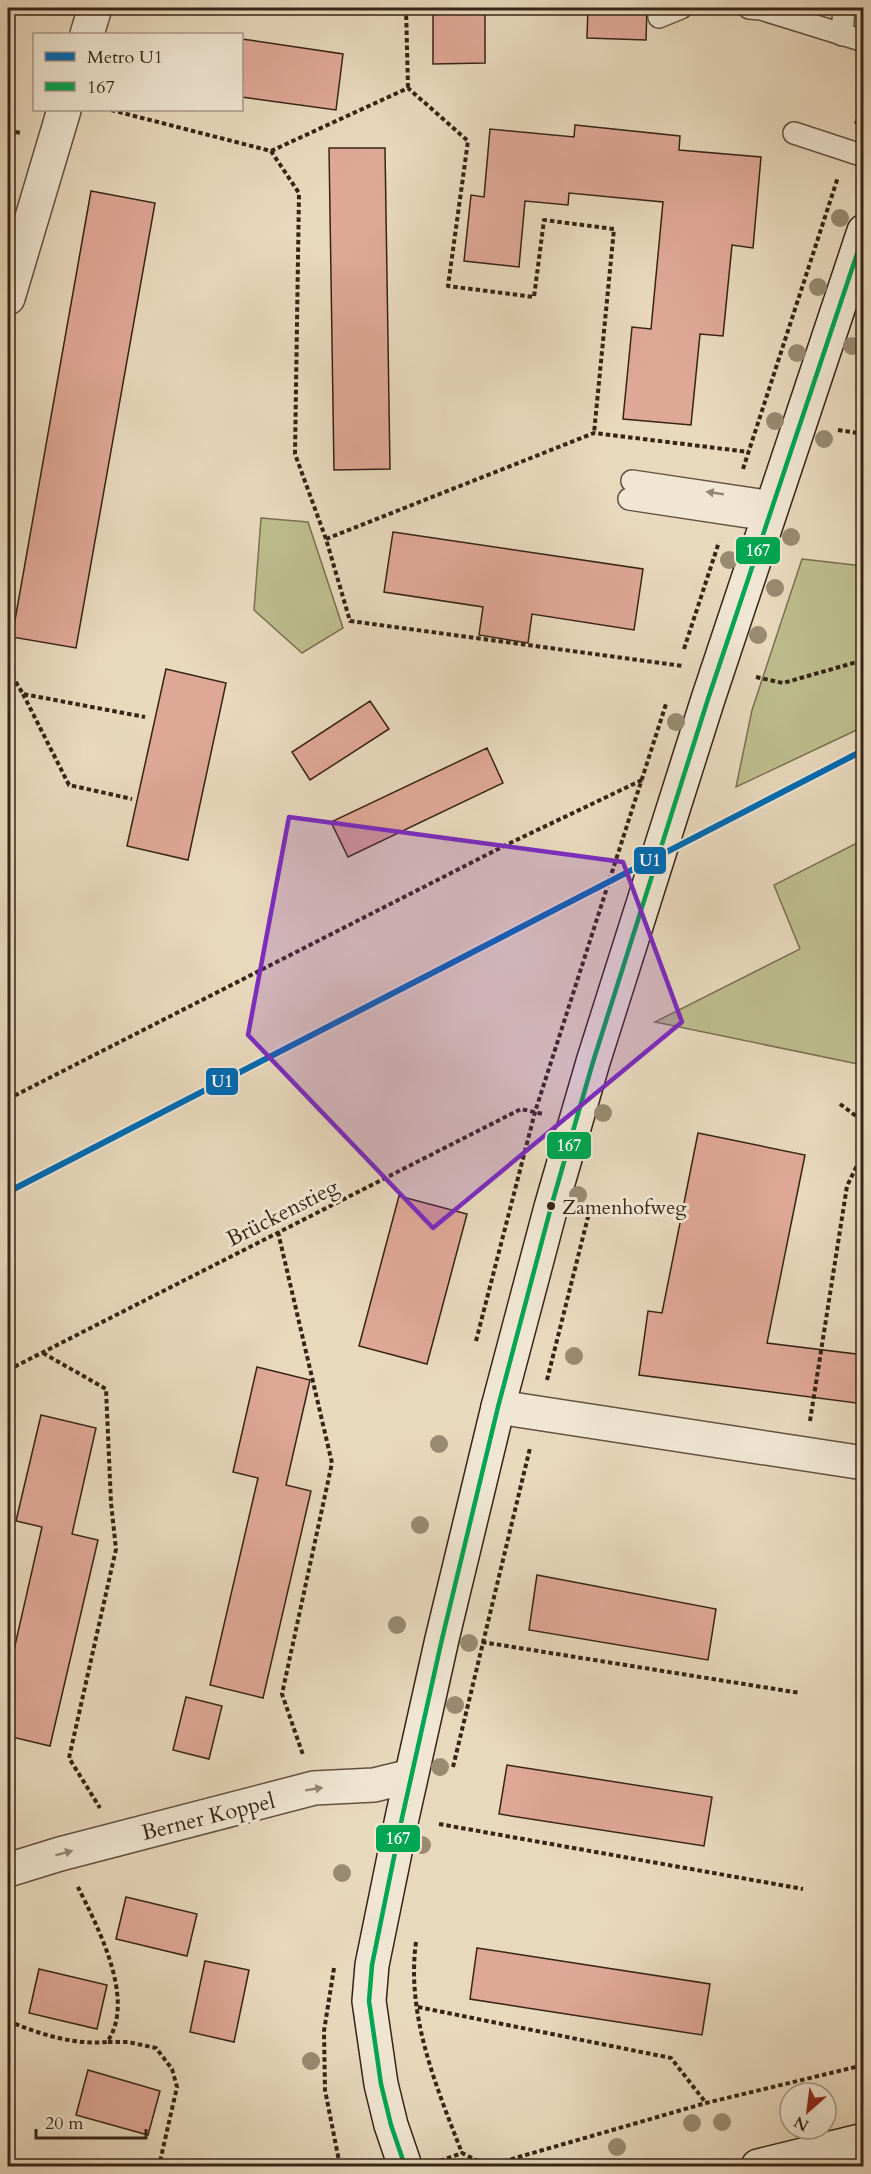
<svg xmlns="http://www.w3.org/2000/svg" width="871" height="2174" font-family="Cardo,serif">
<style>
.green{fill:#bdbc8c;stroke:#7a7051;stroke-width:1.5}
.building{fill:#dfa796;stroke:#362416;stroke-width:1.5}
.lines{fill:none;stroke-linecap:round;stroke-linejoin:round}
.lane-casing{stroke:#625140;stroke-width:24}
.street-casing{stroke:#625140;stroke-width:36}
.secondary-casing{stroke:#362416;stroke-width:36}
.path{stroke:#362416;stroke-width:4;stroke-dasharray:4.5 3;stroke-linecap:butt}
.lane{stroke:#f0e6d3;stroke-width:21}
.street{stroke:#f0e6d3;stroke-width:33}
.secondary{stroke:#f0e6d3;stroke-width:33}
.bus-1-casing{stroke:#f0e6d3;stroke-width:9}
.bus-1{stroke:#00a651;stroke-width:4.5}
.metro-1-casing{stroke:#f0e6d3;stroke-width:10}
.metro-1{stroke:#006ab3;stroke-width:6}
.tree{fill:#998a71}
.oneway{fill:#938574}
.marked{fill:#7b2cbf;fill-opacity:0.2;stroke:#7b2cbf;stroke-width:4.5;stroke-linejoin:round}
.bus-dot{fill:#362416;stroke:#f0e6d3;stroke-width:2}
.labels{text-anchor:middle;stroke-width:6;stroke-linejoin:round;paint-order:stroke}
.bus-label{font-size:20px;fill:#362416;stroke:#f0e6d3;text-anchor:start}
.street-label{font-size:22px;fill:#362416;stroke:#f0e6d3}
.line-badge{stroke:#f0e6d3;stroke-width:2}
.badge-label{font-size:16px;text-anchor:middle;font-weight:bold;fill:#fff}
</style>
<rect width="100%" height="100%" fill="#e8d8bc"/>
<filter id="stains"><feTurbulence type="fractalNoise" baseFrequency=".00333" numOctaves="4"/><feColorMatrix values="0 0 0 0 .2 0 0 0 0 .09 0 0 0 0 .02 0 0 0 .5 -.17"/></filter>
<radialGradient id="worn" r=".72"><stop offset=".6" stop-color="#630" stop-opacity="0"/><stop offset="1" stop-color="#630" stop-opacity=".3"/></radialGradient>
<path class="green" d="M 261,518 L 308,522 L 343,628 L 302,653 L 254,610 Z
M 802,559 L 863,566 L 863,727 L 736,787 L 752,710 Z
M 863,840 L 863,1065 L 655,1022 L 800,949 L 774,885 Z"/>
<path class="building" d="M 433,8 L 485,8 L 485,63 L 433,64 Z
M 588,8 L 647,8 L 646,40 L 587,38 Z
M 242,39 L 343,54 L 336,110 L 242,97 Z
M 575,125 L 680,136 L 679,150 L 761,157 L 753,248 L 732,245 L 723,336 L 700,334 L 691,425 L 623,419 L 632,327 L 651,329 L 663,202 L 569,193 L 568,205 L 525,201 L 519,267 L 464,261 L 471,195 L 484,197 L 490,129 L 574,137 Z
M 329,148 L 385,148 L 390,469 L 334,470 Z
M 91,191 L 155,203 L 76,648 L 12,637 Z
M 393,532 L 643,569 L 634,630 L 532,614 L 528,643 L 479,635 L 483,607 L 384,592 Z
M 166,669 L 226,683 L 188,860 L 127,846 Z
M 370,701 L 389,729 L 310,780 L 292,752 Z
M 487,748 L 503,783 L 348,857 L 331,822 Z
M 698,1133 L 805,1155 L 767,1343 L 864,1355 L 864,1404 L 639,1375 L 648,1311 L 662,1313 Z
M 399,1196 L 467,1214 L 427,1364 L 359,1346 Z
M 257,1367 L 310,1380 L 286,1485 L 311,1491 L 263,1698 L 210,1685 L 258,1478 L 233,1472 Z
M 41,1415 L 96,1428 L 72,1534 L 98,1540 L 50,1746 L 8,1736 L 8,1676 L 42,1527 L 16,1521 Z
M 537,1575 L 716,1609 L 708,1660 L 529,1630 Z
M 186,1697 L 222,1706 L 209,1759 L 173,1750 Z
M 507,1765 L 712,1797 L 704,1846 L 499,1814 Z
M 126,1897 L 197,1914 L 187,1956 L 116,1939 Z
M 477,1948 L 710,1984 L 702,2035 L 470,1999 Z
M 205,1961 L 249,1970 L 234,2042 L 190,2032 Z
M 39,1969 L 107,1985 L 97,2029 L 29,2013 Z
M 88,2070 L 160,2091 L 148,2135 L 76,2115 Z"/>
<g class="lines">
<defs>
<path id="lane" d="M 749,8 L 761,9 L 864,41
M 659,17 L 681,8
M 842,35 L 844,8
M 794,133 L 864,156
M 632,481 L 773,502
M 629,499 L 768,520"/>
<path id="street" d="M 87,34 L 95,8
M 8,298 L 64,110
M 498,1407 L 864,1463
M 8,1870 L 60,1854 L 314,1788 L 374,1785 L 411,1776"/>
<path id="secondary" d="M 405,2166 L 391,2125 L 381,2084 L 369,2001 L 372,1965 L 402,1818 L 442,1639 L 498,1407 L 551,1207 L 593,1062 L 708,699 L 864,231
M 758,2166 L 864,2140"/>
</defs>
<use href="#lane" class="lane-casing"/>
<use href="#street" class="street-casing"/>
<use href="#secondary" class="secondary-casing"/>
<path class="path" d="M 406,8 L 408,88
M 111,110 L 271,151 L 299,193 L 295,454 L 326,539 L 350,621 L 683,666
M 856,124 L 864,102
M 8,131 L 22,133
M 271,151 L 408,88 L 468,141 L 448,286 L 534,297 L 544,220 L 614,229 L 594,433
M 838,430 L 864,434
M 743,469 L 838,177
M 326,539 L 594,433 L 749,452
M 684,649 L 719,542
M 8,669 L 23,694 L 145,717
M 756,677 L 783,683 L 864,660
M 23,694 L 69,785 L 132,799
M 8,1099 L 506,845 L 642,780
M 840,1104 L 864,1122
M 278,1232 L 332,1463 L 282,1694 L 303,1755
M 476,1341 L 535,1112 L 666,704
M 43,1353 L 106,1389 L 111,1503 L 116,1549 L 69,1758 L 100,1808
M 8,1370 L 521,1109 L 543,1114
M 547,1380 L 590,1209
M 810,1421 L 847,1186 L 864,1151
M 482,1642 L 800,1693
M 453,1767 L 530,1448
M 439,1824 L 803,1889
M 416,1942 C 406,2015 436,2086 462,2153
M 334,1968 L 324,2031 L 325,2090 L 340,2166
M 418,2007 L 671,2058 L 706,2103
M 8,2021 C 40,2034 72,2045 107,2042 C 137,2000 97,1926 77,1885
M 108,2042 L 128,2042 L 156,2048 L 172,2069 L 177,2087 L 159,2166
M 440,2161 L 462,2153 L 482,2163 L 498,2163 L 706,2103 L 864,2065"/>
<use href="#lane" class="lane"/>
<use href="#street" class="street"/>
<use href="#secondary" class="secondary"/>
<defs>
<path id="bus-1" d="M 405,2166 L 391,2125 L 381,2084 L 369,2001 L 372,1965 L 402,1818 L 442,1639 L 498,1407 L 551,1207 L 593,1062 L 708,699 L 864,233"/>
</defs>
<use href="#bus-1" class="bus-1-casing"/>
<use href="#bus-1" class="bus-1"/>
<defs>
<path id="metro-1" d="M 8,1192 L 864,750"/>
</defs>
<use href="#metro-1" class="metro-1-casing"/>
<use href="#metro-1" class="metro-1"/>
</g>
<g class="tree">
<circle cx="840" cy="218" r="9"/>
<circle cx="818" cy="287" r="9"/>
<circle cx="852" cy="346" r="9"/>
<circle cx="797" cy="353" r="9"/>
<circle cx="775" cy="421" r="9"/>
<circle cx="824" cy="439" r="9"/>
<circle cx="791" cy="537" r="9"/>
<circle cx="729" cy="560" r="9"/>
<circle cx="775" cy="588" r="9"/>
<circle cx="758" cy="635" r="9"/>
<circle cx="676" cy="722" r="9"/>
<circle cx="603" cy="1113" r="9"/>
<circle cx="578" cy="1195" r="9"/>
<circle cx="574" cy="1356" r="9"/>
<circle cx="439" cy="1444" r="9"/>
<circle cx="420" cy="1525" r="9"/>
<circle cx="397" cy="1625" r="9"/>
<circle cx="469" cy="1643" r="9"/>
<circle cx="455" cy="1705" r="9"/>
<circle cx="440" cy="1767" r="9"/>
<circle cx="422" cy="1845" r="9"/>
<circle cx="342" cy="1873" r="9"/>
<circle cx="311" cy="2061" r="9"/>
<circle cx="722" cy="2122" r="9"/>
<circle cx="692" cy="2123" r="9"/>
<circle cx="617" cy="2147" r="9"/>
</g>
<defs><path id="oneway-solid" d="M-6-.8H1V-3.2L6.5 0L1 3.2V.8H-6Z" transform="scale(1.5)"/></defs>
<g class="oneway">
<use href="#oneway-solid" transform="translate(715 493) rotate(-171)"/>
<use href="#oneway-solid" transform="translate(314 1789) rotate(-9)"/>
<use href="#oneway-solid" transform="translate(64 1853) rotate(-15)"/>
</g>
<path class="marked" d="M 289,817 L 623,862 L 682,1022 L 433,1228 L 248,1035 Z"/>
<circle class="bus-dot" cx="551" cy="1206" r="5"/>
<g class="labels">
<g class="bus-label">
<text x="562" y="1214">Zamenhofweg</text>
</g>
<g class="street-label">
<text transform="translate(282 1212) rotate(-27)" y="8">Brückenstieg</text>
<text transform="translate(208 1816) rotate(-14)" y="8">Berner Koppel</text>
</g>
</g>
<g class="line-badge">
<rect x="735" y="536" width="46" height="29" rx="6" fill="#00a651"/>
<rect x="633" y="846" width="34" height="29" rx="6" fill="#006ab3"/>
<rect x="205" y="1067" width="34" height="29" rx="6" fill="#006ab3"/>
<rect x="546" y="1131" width="46" height="29" rx="6" fill="#00a651"/>
<rect x="375" y="1824" width="46" height="29" rx="6" fill="#00a651"/>
</g>
<g class="badge-label">
<text x="758" y="556">167</text>
<text x="650" y="866">U1</text>
<text x="222" y="1087">U1</text>
<text x="569" y="1151">167</text>
<text x="398" y="1844">167</text>
</g>
<rect width="871" height="2174" fill="none" stroke="#e8d8bc" stroke-width="30"/>
<rect x="9" y="9" width="853" height="2156" fill="none" stroke="#362416" stroke-width="3"/>
<rect x="15" y="15" width="841" height="2144" fill="none" stroke="#362416" stroke-width="1.5"/>
<rect x="33" y="33" width="210" height="78" fill="#f0e6d3" stroke="#a69887" stroke-width="1.5"/>
<rect x="45" y="52" width="30" height="9" fill="#006ab3" stroke="#a69887" stroke-width="1.5"/>
<text x="87" y="63" font-size="18" fill="#362416">Metro U1</text>
<rect x="45" y="82" width="30" height="9" fill="#00a651" stroke="#a69887" stroke-width="1.5"/>
<text x="87" y="93" font-size="18" fill="#362416">167</text>
<g transform="translate(808 2111) rotate(208)"><circle r="28" fill="#f0e6d3" stroke="#a69887" stroke-width="1.5"/>
<path d="M0-4.5L10 22L0 15L-10 22Z" fill="#8f2418"/>
<text y="-9" font-size="16" font-weight="bold" text-anchor="middle" fill="#362416">N</text>
</g>
<path d="M36 2129v9h110v-9" fill="none" stroke="#362416" stroke-width="3"/>
<text x="45" y="2129" font-size="18" fill="#362416" stroke="#f0e6d3" stroke-width="4.5" paint-order="stroke">20 m</text>
<rect width="100%" height="100%" filter="url(#stains)"/>
<rect width="100%" height="100%" fill="url(#worn)"/>
</svg>
